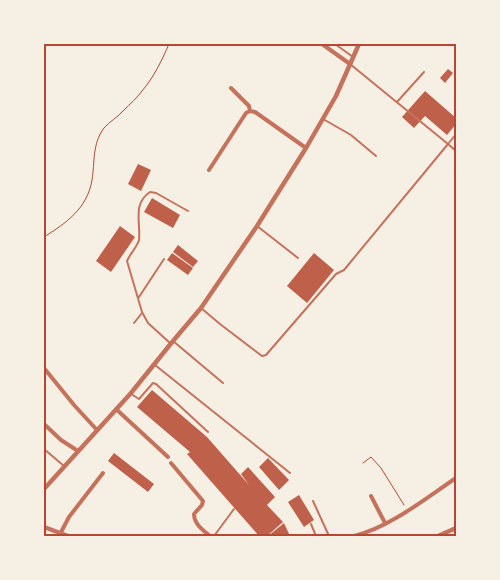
<svg xmlns="http://www.w3.org/2000/svg" width="500" height="580" font-family="Lora,serif">
<style>
.building{fill:#bf614a}
.lines{fill:none;stroke-linecap:round;stroke-linejoin:round}
.path{stroke:#b5482f;stroke-width:1}
.service{stroke:#c5725c;stroke-width:2}
.minor{stroke:#c5725c;stroke-width:4}
.tertiary{stroke:#c5725c;stroke-width:4.5}
.neatline{fill:none;stroke:#b5482f;stroke-width:2}
</style>
<rect width="100%" height="100%" fill="#f6efe4"/>
<path class="building" d="M 448,69 L 453,73 L 445,83 L 440,78 Z
M 425,91 L 456,118 L 456,124 L 447,135 L 425,116 L 414,128 L 402,117 Z
M 138,164 L 151,170 L 141,191 L 128,184 Z
M 152,198 L 180,215 L 173,228 L 144,212 Z
M 120,226 L 135,237 L 111,272 L 96,261 Z
M 178,245 L 198,261 L 193,267 L 173,252 Z
M 172,253 L 193,268 L 188,275 L 167,260 Z
M 314,253 L 334,270 L 307,303 L 287,286 Z
M 152,390 L 207,437 L 249,485 L 241,474 L 248,467 L 275,497 L 267,505 L 283,522 L 267,536 L 259,536 L 187,454 L 190,452 L 137,407 Z
M 114,453 L 154,484 L 148,492 L 108,461 Z
M 268,458 L 289,480 L 279,490 L 259,467 Z
M 299,495 L 314,520 L 304,527 L 288,502 Z
M 284,523 L 290,536 L 268,536 Z"/>
<g class="lines">
<path class="path" d="M 44,237 C 66,223 87,209 92,180 C 95,162 92,144 104,128 C 109,122 118,117 124,110 C 130,104 137,98 142,91 C 154,77 162,60 169,44
M 363,463 L 371,457 L 381,468 L 404,505"/>
<path class="service" d="M 335,44 L 353,57
M 397,102 L 424,72
M 323,119 L 351,135 L 376,156
M 456,134 L 448,144 L 456,151
M 257,226 L 298,258
M 139,297 L 164,259
M 201,308 L 220,324 L 262,356 L 266,355 L 336,274 L 344,270 L 448,144 L 350,64
M 134,323 L 142,313
M 173,341 L 223,383
M 170,343 L 148,323 L 142,312 L 127,261 C 130,254 137,247 139,240 C 141,223 132,204 150,192 L 156,193 L 188,211
M 155,365 L 290,473
M 131,394 L 139,399 L 153,383 L 156,384 L 208,432
M 44,449 L 64,466
M 313,501 L 329,536
M 311,524 L 316,536
M 214,536 L 234,509"/>
<path class="minor" d="M 322,44 L 350,64
M 231,88 L 249,106 L 250,111
M 209,170 L 246,113 L 250,111 L 255,112 L 306,148
M 44,368 L 74,405 L 97,430
M 116,409 L 168,457
M 44,424 L 61,440 L 78,451
M 171,463 L 203,501 L 202,505 L 194,514 C 194,524 203,530 210,536
M 371,496 L 385,523
M 59,536 L 69,517 L 103,473
M 354,536 C 389,528 426,498 456,478"/>
<path class="tertiary" d="M 44,489 L 131,393 L 173,341 L 201,308 L 257,226 L 306,148 L 336,96 L 359,44
M 44,527 L 68,536
M 438,536 L 456,528"/>
</g>
<rect width="500" height="580" fill="none" stroke="#f6efe4" stroke-width="90"/>
<rect x="45" y="45" width="410" height="490" class="neatline"/>
</svg>
